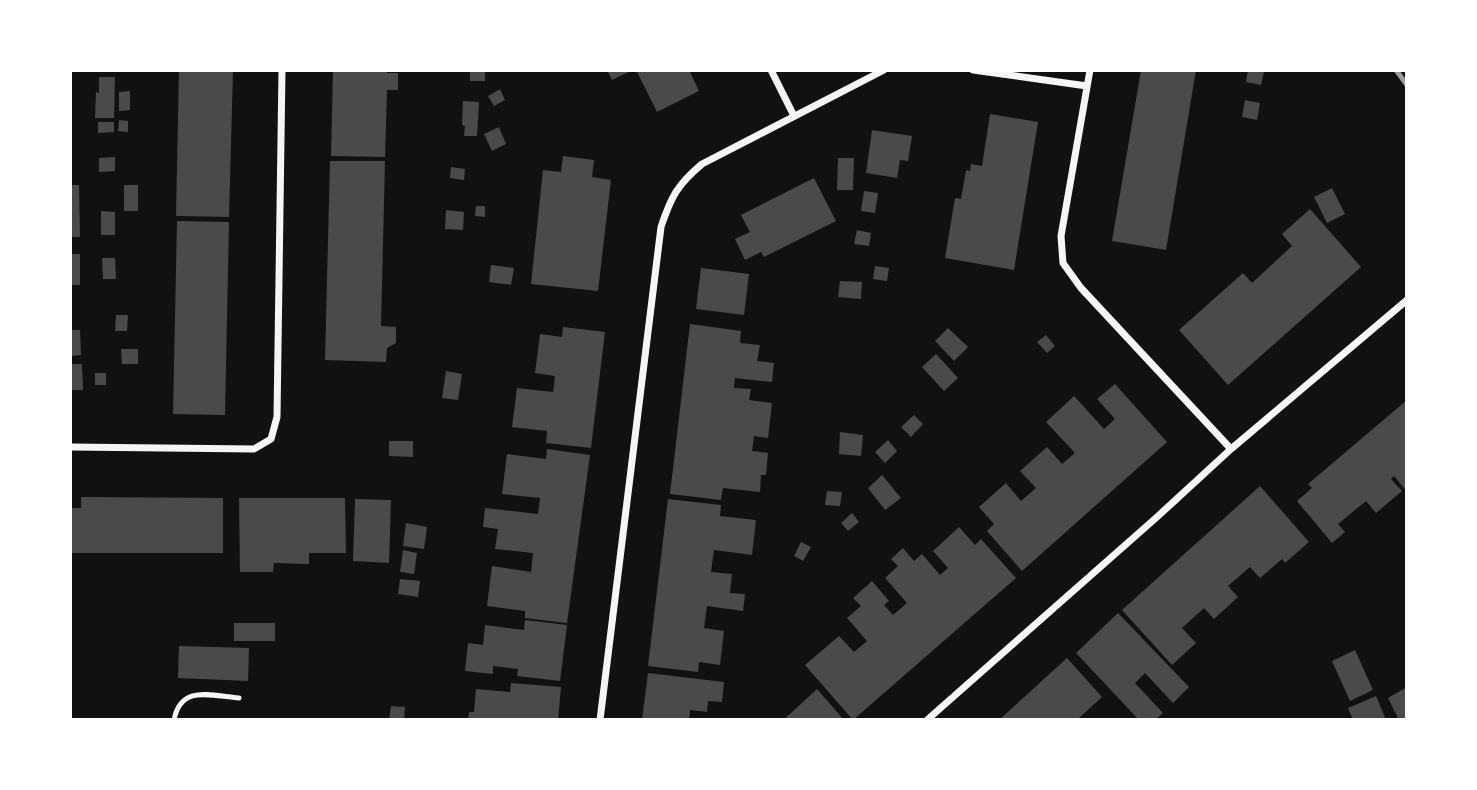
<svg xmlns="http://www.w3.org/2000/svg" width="1477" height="790" font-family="Figtree,sans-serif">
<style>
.building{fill:#4a4a4a}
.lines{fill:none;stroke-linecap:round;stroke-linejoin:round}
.service{stroke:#f5f5f5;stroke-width:5}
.minor{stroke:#f5f5f5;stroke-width:7}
.rail{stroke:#9a9a9a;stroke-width:5}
</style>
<rect width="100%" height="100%" fill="#111"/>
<path class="building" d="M 179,70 L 233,70 L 229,217 L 176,216 Z
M 333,70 L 387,70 L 387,73 L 398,73 L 398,90 L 387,90 L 385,157 L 331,156 Z
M 470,70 L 485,70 L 485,81 L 470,81 Z
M 607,70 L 633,70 L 612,80 Z
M 636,70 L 689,70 L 699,91 L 657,112 Z
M 1141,70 L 1196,70 L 1166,250 L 1112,241 Z
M 1248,70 L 1264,72 L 1261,85 L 1246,82 Z
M 99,77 L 115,77 L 114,118 L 95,118 L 96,92 L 99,93 Z
M 500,89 L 505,100 L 494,106 L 488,96 Z
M 130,91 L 130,110 L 119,111 L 119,92 Z
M 1245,100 L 1260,103 L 1257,120 L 1242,117 Z
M 463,101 L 479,102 L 477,136 L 464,136 L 465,126 L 462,125 Z
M 990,114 L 1038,122 L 1014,270 L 945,258 L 955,198 L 961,199 L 966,170 L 970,171 L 971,164 L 982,166 Z
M 119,120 L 128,121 L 128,132 L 118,131 Z
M 98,122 L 114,122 L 114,132 L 98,133 Z
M 499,127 L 506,144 L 492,151 L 484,134 Z
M 872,130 L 912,136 L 908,161 L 900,160 L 897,178 L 866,173 Z
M 563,156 L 594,160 L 592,177 L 611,180 L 598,291 L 531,284 L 543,170 L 561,172 Z
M 115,157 L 115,171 L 99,172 L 99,158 Z
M 838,158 L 854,158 L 853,190 L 837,190 Z
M 330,161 L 385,161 L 381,326 L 396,327 L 396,343 L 387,348 L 386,362 L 325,360 Z
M 451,167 L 465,169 L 464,180 L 450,178 Z
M 814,178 L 836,221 L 764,257 L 761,252 L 745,260 L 735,239 L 750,232 L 741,215 Z
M 70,185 L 79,185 L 80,237 L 70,237 Z
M 124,185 L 138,185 L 138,211 L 124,211 Z
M 1332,188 L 1345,214 L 1327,223 L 1314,197 Z
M 864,191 L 878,193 L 875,213 L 861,211 Z
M 476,206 L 485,206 L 485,217 L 475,216 Z
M 1310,209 L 1361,267 L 1228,385 L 1179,330 L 1243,273 L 1252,283 L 1292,246 L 1282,234 Z
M 446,210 L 464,212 L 463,230 L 445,229 Z
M 101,211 L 115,212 L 115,235 L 101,235 Z
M 177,221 L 229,222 L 225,415 L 173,414 Z
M 857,230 L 871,233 L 869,246 L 854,244 Z
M 70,254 L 80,254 L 80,285 L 70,285 Z
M 102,258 L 115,258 L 116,279 L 103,279 Z
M 491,265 L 514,268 L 511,285 L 489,282 Z
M 875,266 L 889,268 L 887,281 L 873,279 Z
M 701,268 L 749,274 L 744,315 L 696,309 Z
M 840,281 L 862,282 L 861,299 L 838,297 Z
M 116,315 L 128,315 L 127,331 L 115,331 Z
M 690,324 L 741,331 L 740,343 L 760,345 L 757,361 L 774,363 L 772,382 L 735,378 L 734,388 L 751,389 L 749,400 L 772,403 L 768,438 L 754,436 L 752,451 L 768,453 L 766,475 L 761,475 L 760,492 L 723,488 L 721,500 L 670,494 Z
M 563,327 L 605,332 L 591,448 L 546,443 L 547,431 L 512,427 L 517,388 L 553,392 L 555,376 L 535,373 L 540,334 L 562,337 Z
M 948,328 L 968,347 L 954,361 L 935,341 Z
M 70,330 L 80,330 L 81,355 L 70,356 Z
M 1046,335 L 1055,346 L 1047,353 L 1037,342 Z
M 121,349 L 138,349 L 138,364 L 122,364 Z
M 936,354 L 958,378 L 944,391 L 922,367 Z
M 70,364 L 82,364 L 83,390 L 70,390 Z
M 446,371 L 462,374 L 458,400 L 442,398 Z
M 95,373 L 106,373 L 106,385 L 95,385 Z
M 1115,384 L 1167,442 L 1022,571 L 987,531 L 994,524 L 979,507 L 1006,483 L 1021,501 L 1036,488 L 1020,471 L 1047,447 L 1062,464 L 1075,453 L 1046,422 L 1074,396 L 1104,429 L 1115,419 L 1097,399 Z
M 1407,400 L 1407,492 L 1394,476 L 1391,479 L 1402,491 L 1376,513 L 1366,501 L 1338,524 L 1345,532 L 1332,543 L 1297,501 L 1312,488 L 1308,484 Z
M 914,415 L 923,424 L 911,437 L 901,427 Z
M 840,432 L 863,435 L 861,456 L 839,454 Z
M 888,440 L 897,451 L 885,463 L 875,452 Z
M 389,441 L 413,441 L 413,457 L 389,456 Z
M 547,449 L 590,455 L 567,623 L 525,618 L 525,611 L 487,606 L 492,566 L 531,572 L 533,553 L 495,549 L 498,529 L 483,527 L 485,508 L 538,514 L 540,498 L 502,494 L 507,454 L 546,459 Z
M 882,475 L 901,498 L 885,510 L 868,488 Z
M 1260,486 L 1309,542 L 1285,563 L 1282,559 L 1260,578 L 1250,567 L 1228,586 L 1238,597 L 1214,619 L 1204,608 L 1182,628 L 1196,643 L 1172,665 L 1122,610 Z
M 827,491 L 842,492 L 840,506 L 825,505 Z
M 81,497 L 223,498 L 223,553 L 70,553 L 70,508 L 81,508 Z
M 239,498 L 345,498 L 346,553 L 309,553 L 309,564 L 274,563 L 273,572 L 240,572 Z
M 355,499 L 391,500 L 389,563 L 353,561 Z
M 668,499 L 721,505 L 720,516 L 756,520 L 752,555 L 714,550 L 711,572 L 732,574 L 730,593 L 745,594 L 743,611 L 707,606 L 704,628 L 724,631 L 720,665 L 699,662 L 698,672 L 648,666 Z
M 852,513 L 859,522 L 848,531 L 841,523 Z
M 406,523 L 427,527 L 424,549 L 403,546 Z
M 959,527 L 975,545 L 981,539 L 1016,578 L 853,720 L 805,665 L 839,636 L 854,652 L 867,641 L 847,618 L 861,606 L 853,598 L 872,581 L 889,601 L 884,605 L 893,615 L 907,603 L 885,578 L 898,566 L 891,559 L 903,548 L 914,561 L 922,554 L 940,575 L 948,568 L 933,551 Z
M 801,542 L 811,547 L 803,561 L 794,556 Z
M 403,550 L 417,553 L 414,574 L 400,572 Z
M 400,579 L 420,581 L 418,597 L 398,594 Z
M 1118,613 L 1189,687 L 1173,703 L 1145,673 L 1135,683 L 1163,713 L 1155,720 L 1139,720 L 1076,653 Z
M 525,620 L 567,625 L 560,681 L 517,676 L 518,669 L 493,666 L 493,674 L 465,671 L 468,643 L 483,645 L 485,625 L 524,630 Z
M 234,623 L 275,623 L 275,641 L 234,641 Z
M 179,646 L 249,648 L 248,681 L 178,678 Z
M 1355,650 L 1373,690 L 1350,701 L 1332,661 Z
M 1067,658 L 1102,697 L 1079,718 L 1081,720 L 999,720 Z
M 648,673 L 724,682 L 722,702 L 708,701 L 707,712 L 690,710 L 689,720 L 642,720 Z
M 511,683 L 561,687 L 558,720 L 468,720 L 469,712 L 474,712 L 476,689 L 510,692 Z
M 1407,687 L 1407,720 L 1399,720 L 1388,698 Z
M 817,689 L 844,720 L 783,720 L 791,713 Z
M 1376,696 L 1386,720 L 1353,720 L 1348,708 Z
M 391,706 L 405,707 L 404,720 L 389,720 Z"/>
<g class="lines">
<path class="service" d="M 174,720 C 181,684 211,696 239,698"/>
<path class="minor" d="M 771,70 L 794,116
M 973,70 L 1087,86
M 1090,70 L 1061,236 L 1063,263 L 1081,288 L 1231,449
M 70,447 L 254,449 L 271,439 L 277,417 L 282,70
M 600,720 L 661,227 C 671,197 677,185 702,164 L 884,70
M 927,720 L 1157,517 L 1231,449 L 1407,300"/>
<path class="rail" d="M 1396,70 L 1407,85"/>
</g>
<rect width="1477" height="790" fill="none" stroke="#ffffff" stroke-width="144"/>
</svg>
